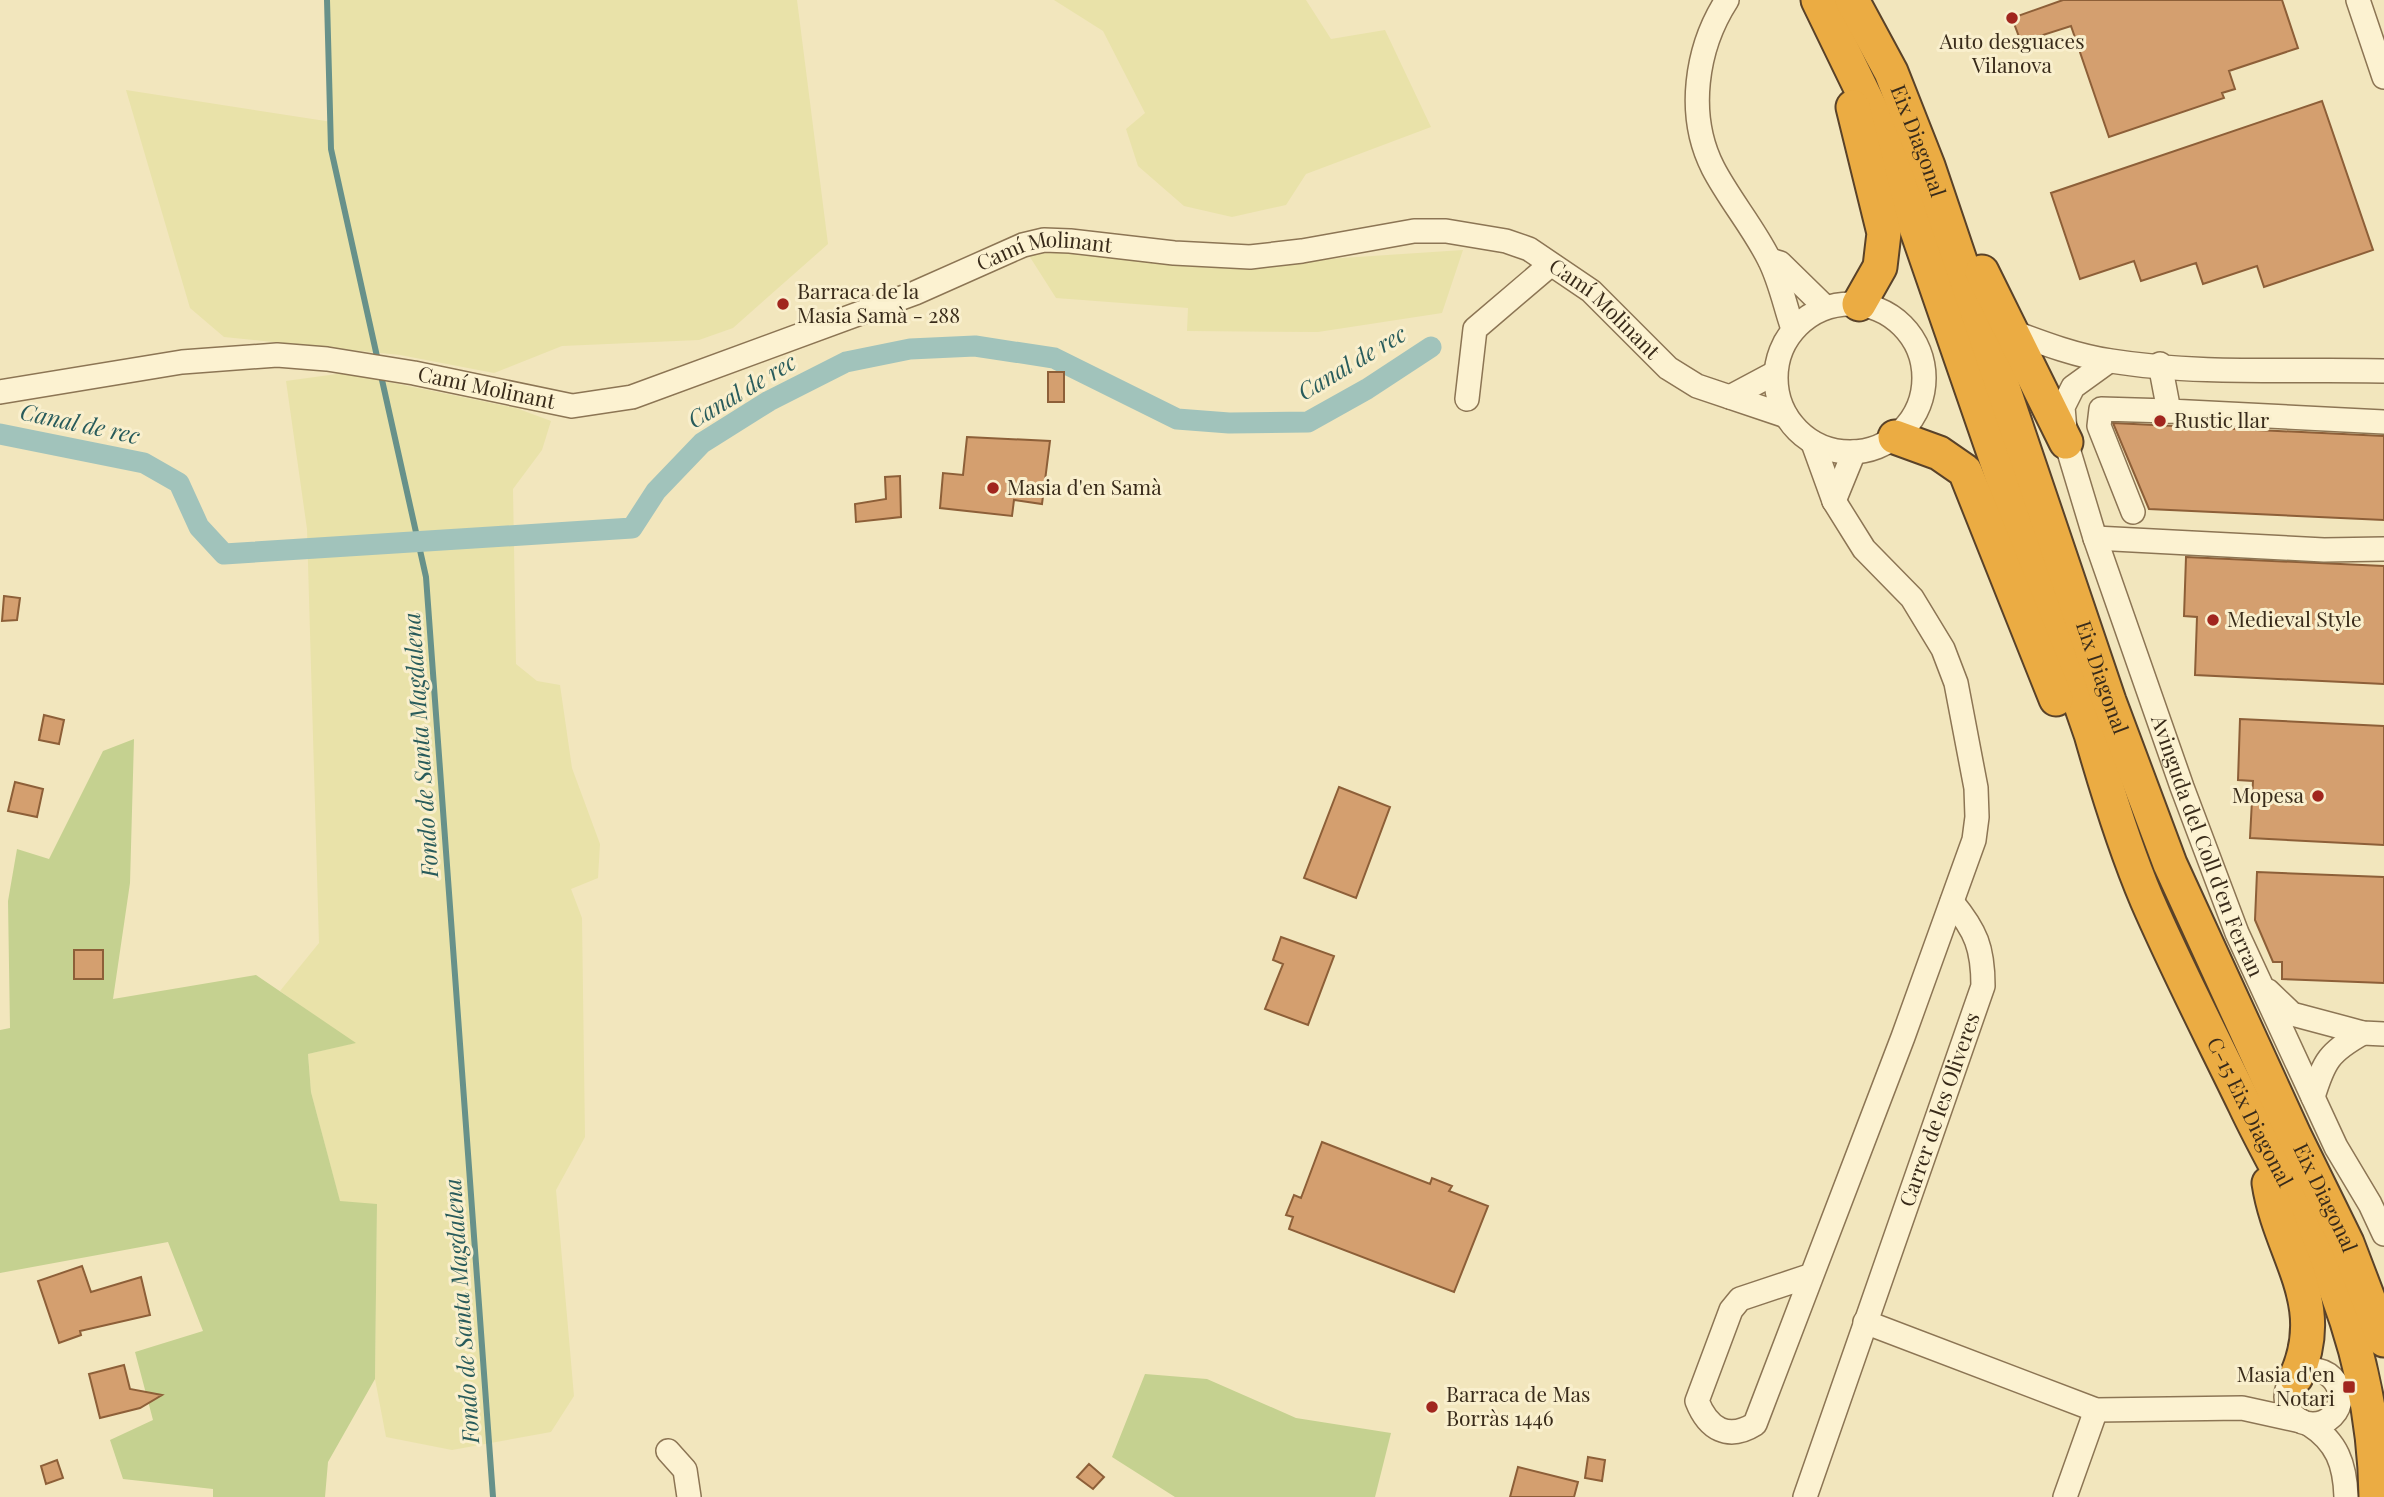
<svg xmlns="http://www.w3.org/2000/svg" width="2384" height="1497" font-family="'Playfair Display',serif">
<style>
.farmland{fill:#e9e2a9}
.green{fill:#c5d190}
.lines{fill:none;stroke-linecap:round;stroke-linejoin:round}
.stream{stroke:#67918a;stroke-width:6}
.canal{stroke:#a1c3bb;stroke-width:21}
.building{fill:#d49f6f;stroke:#8d5f38;stroke-width:2}
.minor-casing{stroke:#8c7554;stroke-width:26}
.highway-casing{stroke:#594229;stroke-width:37}
.minor{stroke:#fcf2d1;stroke-width:23}
.highway{stroke:#ebac43;stroke-width:33}
.poi-dot{fill:#a1261e;stroke:#f9efcd;stroke-width:2.5}
.labels{text-anchor:middle;stroke-width:6;stroke-linejoin:round;paint-order:stroke}
.poi-label{font-size:21px;fill:#392b1a;stroke:#f9efcd;text-anchor:start}
.street-label{font-size:21px;fill:#392b1a;stroke:#f9efcd}
.water-label{font-size:23px;font-style:italic;fill:#285b5b;stroke:#f9efcd}
</style>
<rect width="100%" height="100%" fill="#f2e6bd"/>
<path class="farmland" d="M 327,0 L 797,0 L 828,244 L 733,328 L 699,340 L 562,346 L 494,373 L 400,355 L 224,337 L 190,308 L 126,90 L 332,122 Z
M 1054,0 L 1306,0 L 1331,39 L 1385,30 L 1431,127 L 1306,174 L 1286,205 L 1232,217 L 1184,206 L 1138,166 L 1126,129 L 1145,113 L 1103,31 Z
M 1051,246 L 1266,263 L 1463,250 L 1442,313 L 1318,332 L 1187,331 L 1188,308 L 1056,298 L 1028,254 Z
M 344,373 L 516,408 L 551,421 L 542,450 L 513,489 L 516,664 L 537,681 L 560,685 L 572,768 L 600,844 L 598,878 L 571,889 L 582,918 L 585,1137 L 556,1190 L 574,1396 L 551,1432 L 452,1450 L 386,1437 L 375,1379 L 377,1205 L 340,1202 L 311,1092 L 308,1054 L 354,1043 L 280,991 L 319,943 L 307,529 L 286,381 Z"/>
<path class="green" d="M 134,739 L 130,883 L 113,999 L 256,975 L 356,1043 L 308,1054 L 311,1092 L 340,1201 L 377,1204 L 375,1379 L 328,1462 L 325,1497 L 213,1497 L 213,1489 L 123,1479 L 110,1440 L 153,1420 L 135,1352 L 203,1331 L 168,1242 L 0,1273 L 0,1030 L 10,1028 L 8,901 L 17,849 L 49,859 L 103,751 Z
M 1145,1374 L 1207,1379 L 1296,1418 L 1391,1433 L 1375,1497 L 1175,1497 L 1112,1457 Z"/>
<g class="lines">
<path class="stream" d="M 327,0 L 331,149 L 378,361
M 380,371 L 426,577 L 493,1497"/>
<path class="canal" d="M 0,434 L 144,463 L 179,483 L 199,527 L 224,554 L 632,528 L 656,491 L 702,443 L 769,401 L 846,362 L 910,349 L 975,346 L 1054,358 L 1177,419 L 1229,423 L 1308,422 L 1367,389 L 1431,347"/>
</g>
<path class="building" d="M 2063,0 L 2282,0 L 2298,48 L 2229,71 L 2235,89 L 2222,93 L 2224,98 L 2109,137 L 2071,26 L 2021,42 L 2012,18 Z
M 2322,101 L 2373,250 L 2264,287 L 2257,266 L 2203,284 L 2196,263 L 2141,281 L 2134,261 L 2080,279 L 2051,193 Z
M 1048,372 L 1064,372 L 1064,402 L 1048,402 Z
M 2113,423 L 2384,436 L 2384,520 L 2149,509 Z
M 967,437 L 1050,441 L 1042,504 L 1014,500 L 1012,516 L 940,508 L 943,473 L 963,475 Z
M 900,476 L 901,517 L 856,522 L 855,504 L 886,499 L 885,477 Z
M 2186,557 L 2384,566 L 2384,684 L 2195,675 L 2197,617 L 2184,616 Z
M 4,596 L 20,598 L 17,620 L 2,621 Z
M 44,715 L 64,720 L 59,744 L 39,740 Z
M 2240,719 L 2384,726 L 2384,845 L 2250,838 L 2253,781 L 2238,780 Z
M 15,782 L 43,789 L 37,817 L 8,811 Z
M 1339,787 L 1390,807 L 1356,898 L 1304,878 Z
M 2257,872 L 2384,877 L 2384,983 L 2282,979 L 2282,962 L 2273,962 L 2255,920 Z
M 1281,937 L 1334,956 L 1308,1025 L 1265,1009 L 1283,964 L 1273,960 Z
M 74,950 L 103,950 L 103,979 L 74,979 Z
M 1322,1142 L 1430,1184 L 1432,1178 L 1452,1186 L 1449,1191 L 1488,1206 L 1454,1292 L 1289,1229 L 1293,1217 L 1286,1215 L 1294,1195 L 1301,1198 Z
M 82,1266 L 91,1292 L 141,1277 L 150,1315 L 80,1331 L 81,1335 L 59,1343 L 38,1281 Z
M 124,1365 L 130,1389 L 162,1395 L 140,1408 L 100,1418 L 89,1374 Z
M 1588,1457 L 1605,1460 L 1602,1481 L 1585,1478 Z
M 57,1460 L 63,1478 L 46,1484 L 41,1466 Z
M 1089,1464 L 1104,1477 L 1093,1489 L 1077,1477 Z
M 1518,1467 L 1578,1482 L 1574,1497 L 1510,1497 Z"/>
<g class="lines">
<defs>
<g id="minor">
<path d="M 1727,0 C 1696,48 1686,115 1713,168 C 1729,199 1753,227 1769,259 C 1780,280 1785,306 1793,329"/>
<path d="M 2358,0 L 2384,77"/>
<path d="M 1770,260 L 1780,263 L 1825,307"/>
<circle cx="1850" cy="378" r="74"/>
<path d="M 2013,332 C 2045,344 2077,356 2111,361 C 2198,375 2295,369 2384,371"/>
<path id="s1" d="M 2109,361 L 2073,387 L 2063,407 L 2066,442 L 2095,538 L 2182,787 L 2237,933 L 2336,1147 L 2370,1204 L 2384,1234"/>
<path d="M 2160,364 L 2169,411 L 2384,422"/>
<path id="s2" d="M 0,392 L 182,362 L 277,355 L 327,359 L 414,373 L 572,406 L 632,397 L 915,293 L 1023,245 L 1044,240 L 1070,241 L 1174,253 L 1250,257 L 1302,251 L 1414,231 L 1446,231 L 1506,241 L 1529,249 L 1591,291 L 1668,368 L 1697,386 L 1786,416"/>
<path d="M 1730,397 L 1775,373"/>
<path d="M 1467,399 L 1475,329 L 1550,265"/>
<path d="M 1834,501 L 1854,452"/>
<path d="M 2133,512 L 2099,426 L 2101,409 L 2169,411"/>
<path d="M 2095,538 L 2324,550 L 2384,549"/>
<path d="M 2268,991 L 2292,1014 L 2363,1033 L 2384,1034"/>
<path d="M 2313,1097 C 2324,1061 2329,1052 2363,1033"/>
<path d="M 1812,1275 L 1740,1299 L 1731,1310 L 1697,1401 C 1708,1429 1728,1441 1755,1424 L 1903,1037 L 1974,840 L 1977,817 L 1976,788 L 1956,683 L 1943,649 L 1912,598 L 1864,549 L 1834,501 L 1813,443"/>
<path d="M 1865,1322 L 2096,1410 L 2242,1408 L 2301,1421"/>
<circle cx="2313" cy="1397" r="27"/>
<path d="M 2309,1424 C 2337,1442 2345,1464 2346,1497"/>
<path d="M 668,1451 L 685,1470 L 689,1497"/>
<path id="s3" d="M 1805,1497 L 1983,986 C 1983,948 1976,931 1952,902"/>
<path d="M 2065,1497 L 2096,1410"/>
</g>
<g id="highway">
<path id="s4" d="M 1818,0 L 1885,138 L 2091,734 C 2107,790 2124,846 2147,900 C 2177,969 2212,1037 2245,1105 C 2269,1156 2299,1205 2322,1256 C 2356,1333 2375,1413 2376,1497"/>
<path id="s5" d="M 1852,0 L 1891,72 L 1928,166 L 2109,701 L 2170,864 L 2295,1137 L 2347,1243 L 2384,1340"/>
<path d="M 1853,107 L 1884,233 L 1880,267 L 1859,304"/>
<path d="M 1982,272 L 2066,442"/>
<path d="M 1895,437 L 1939,453 L 1965,471 L 2056,699"/>
<path d="M 2269,1183 C 2280,1255 2330,1302 2296,1377"/>
</g>
</defs>
<use href="#minor" class="minor-casing"/>
<use href="#highway" class="highway-casing"/>
<use href="#minor" class="minor"/>
<use href="#highway" class="highway"/>
</g>
<g class="poi-dot">
<circle cx="2012" cy="18" r="7"/>
<circle cx="783" cy="304" r="7"/>
<circle cx="2160" cy="421" r="7"/>
<circle cx="993" cy="488" r="7"/>
<circle cx="2213" cy="620" r="7"/>
<circle cx="2318" cy="796" r="7"/>
<rect x="2342" y="1380" width="14" height="14" rx="3.5"/>
<circle cx="1432" cy="1407" r="7"/>
</g>
<g class="labels">
<g class="poi-label">
<text x="2012" y="49" text-anchor="middle">Auto desguaces<tspan x="2012" dy="24">Vilanova</tspan></text>
<text x="797" y="299">Barraca de la<tspan x="797" dy="24">Masia Samà - 288</tspan></text>
<text x="2174" y="428">Rustic llar</text>
<text x="1007" y="495">Masia d'en Samà</text>
<text x="2227" y="627">Medieval Style</text>
<text x="2304" y="803" text-anchor="end">Mopesa</text>
<text x="2335" y="1382" text-anchor="end">Masia d'en<tspan x="2335" dy="24">Notari</tspan></text>
<text x="1446" y="1402">Barraca de Mas<tspan x="1446" dy="24">Borràs 1446</tspan></text>
</g>
<g class="street-label">
<text dy="7" stroke="none"><textPath href="#s5" startOffset="156">Eix Diagonal</textPath></text>
<text dy="7" stroke="none"><textPath href="#s2" startOffset="1080">Camí Molinant</textPath></text>
<text dy="7" stroke="none"><textPath href="#s2" startOffset="1668">Camí Molinant</textPath></text>
<text dy="7" stroke="none"><textPath href="#s2" startOffset="492">Camí Molinant</textPath></text>
<text dy="7" stroke="none"><textPath href="#s5" startOffset="723">Eix Diagonal</textPath></text>
<text dy="7" stroke="none"><textPath href="#s1" startOffset="530">Avinguda del Coll d'en Ferran</textPath></text>
<text dy="7" stroke="none"><textPath href="#s3" startOffset="410">Carrer de les Oliveres</textPath></text>
<text dy="7" stroke="none"><textPath href="#s4" startOffset="1195">C-15 Eix Diagonal</textPath></text>
<text dy="7" stroke="none"><textPath href="#s5" startOffset="1290">Eix Diagonal</textPath></text>
</g>
<g class="water-label">
<text transform="translate(1352 363) rotate(-31)" y="8">Canal de rec</text>
<text transform="translate(742 391) rotate(-31)" y="8">Canal de rec</text>
<text transform="translate(80 424) rotate(12)" y="8">Canal de rec</text>
<text transform="translate(421 745) rotate(-94)" y="8">Fondo de Santa Magdalena</text>
<text transform="translate(462 1311) rotate(-94)" y="8">Fondo de Santa Magdalena</text>
</g>
</g>
</svg>
